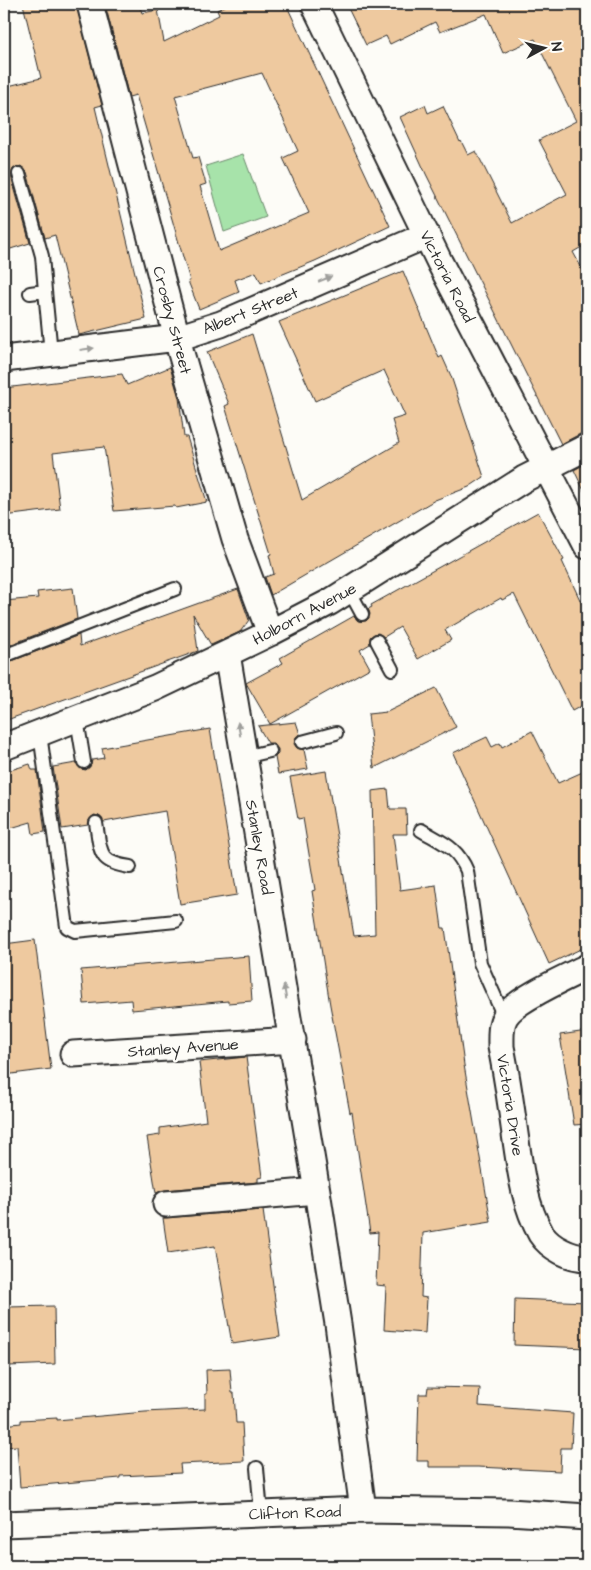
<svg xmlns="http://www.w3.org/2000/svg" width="591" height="1570" font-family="'Architects Daughter',sans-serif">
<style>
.green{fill:#a7e3aa;stroke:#69876a}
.building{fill:#eec99f;stroke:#2b2b2b;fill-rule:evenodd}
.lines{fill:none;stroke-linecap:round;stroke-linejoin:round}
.lane-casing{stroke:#2b2b2b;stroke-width:16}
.street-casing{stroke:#2b2b2b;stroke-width:29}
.lane{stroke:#fdfcf7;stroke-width:12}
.street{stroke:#fdfcf7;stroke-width:25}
.oneway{fill:#9e9e9b}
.labels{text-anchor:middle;stroke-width:4.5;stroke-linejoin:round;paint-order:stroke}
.street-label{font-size:16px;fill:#2b2b2b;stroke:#fdfcf7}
</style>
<rect width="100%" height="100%" fill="#fdfcf7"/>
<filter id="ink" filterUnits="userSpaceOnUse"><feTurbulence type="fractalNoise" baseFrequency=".02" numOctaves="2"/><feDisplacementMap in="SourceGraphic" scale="10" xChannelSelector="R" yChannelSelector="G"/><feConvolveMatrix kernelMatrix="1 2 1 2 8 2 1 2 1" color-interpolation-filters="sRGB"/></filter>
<g filter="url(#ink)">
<path class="green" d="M 243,154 L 266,217 L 224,232 L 206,166 Z"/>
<path class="building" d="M 23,4 L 76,4 L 102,105 L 95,107 L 146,319 L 79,335 L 55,235 L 45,238 L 27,172 L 21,166 L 13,169 L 11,176 L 30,243 L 4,251 L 4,87 L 41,78 Z
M 105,4 L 139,4 L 142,13 L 158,10 L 164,42 L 219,15 L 217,10 L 229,4 L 286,4 L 390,226 L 315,261 L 261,283 L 256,272 L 235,280 L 239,292 L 199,309 L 188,281 L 190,281 L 136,95 L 129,97 ZM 262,73 L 298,151 L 283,158 L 309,213 L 219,251 L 200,186 L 206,184 L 198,157 L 193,158 L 175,96 Z
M 346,4 L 587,4 L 587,244 L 573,252 L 587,278 L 587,433 L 580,434 L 561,444 L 426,174 L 400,117 L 425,105 L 428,113 L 443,106 L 460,142 L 461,141 L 468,155 L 476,151 L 512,223 L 567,194 L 539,140 L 576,121 L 535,39 L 503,53 L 486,14 L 440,32 L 435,22 L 390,44 L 386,36 L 366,45 Z
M 403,271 L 439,358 L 442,356 L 451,376 L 484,477 L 469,487 L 435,500 L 271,595 L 265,577 L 274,574 L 269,555 L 271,554 L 225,406 L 229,404 L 207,352 L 252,334 L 302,500 L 399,443 L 392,420 L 405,416 L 384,370 L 315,401 L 279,322 Z
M 170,367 L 179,398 L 184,437 L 187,437 L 207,502 L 176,508 L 175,506 L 114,511 L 104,447 L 53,453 L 60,509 L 4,516 L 4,388 L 122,374 L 127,385 Z
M 587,463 L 587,497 L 574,470 Z
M 538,512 L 564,560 L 562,561 L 587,615 L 587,703 L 572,711 L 514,594 L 502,600 L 501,598 L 445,630 L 451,640 L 418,659 L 400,627 L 384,637 L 378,633 L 374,634 L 370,637 L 370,644 L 360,650 L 370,668 L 270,724 L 246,683 L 283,663 L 280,658 L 354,616 L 358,621 L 366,621 L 369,618 L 370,614 L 368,609 L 372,607 L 371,605 Z
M 73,588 L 77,619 L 4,647 L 4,601 L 38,598 L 37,592 Z
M 238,589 L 249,620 L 240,632 L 211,645 L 193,614 L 198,651 L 4,721 L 4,664 L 79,635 L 80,646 Z
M 436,688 L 456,727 L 374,768 L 368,714 L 387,712 Z
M 296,722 L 300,734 L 296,737 L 294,744 L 297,748 L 304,750 L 308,769 L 278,774 L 275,757 L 278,754 L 278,749 L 273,743 L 268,743 L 258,726 Z
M 210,729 L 237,895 L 180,904 L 165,811 L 104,822 L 99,816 L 94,815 L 89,820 L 88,825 L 62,829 L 53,767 L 76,763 L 81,769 L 86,770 L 91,765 L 92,760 L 104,758 L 102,748 Z
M 532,731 L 558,783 L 587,770 L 587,946 L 549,964 L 453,753 L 487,737 L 492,747 L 500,743 L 502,747 Z
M 30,764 L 32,770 L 37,770 L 45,832 L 33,834 L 31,822 L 4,830 L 4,772 Z
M 326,771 L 354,936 L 375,934 L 372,791 L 388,789 L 390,809 L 406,809 L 407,834 L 393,834 L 400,890 L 436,885 L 442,928 L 445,928 L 464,1065 L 491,1222 L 423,1233 L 421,1297 L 427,1298 L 425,1333 L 384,1330 L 386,1286 L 376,1285 L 378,1232 L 370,1233 L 352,1112 L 350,1113 L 330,1005 L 312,891 L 315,890 L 303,818 L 298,819 L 290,777 Z
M 35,940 L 51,1069 L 4,1075 L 4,944 Z
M 249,956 L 252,1001 L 228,1003 L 228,1001 L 132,1010 L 131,1000 L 84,1004 L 81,970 Z
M 587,1031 L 587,1124 L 574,1125 L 560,1035 Z
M 246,1057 L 262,1177 L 258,1178 L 258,1182 L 165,1190 L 156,1193 L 147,1137 L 160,1135 L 160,1128 L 206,1121 L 199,1062 Z
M 263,1210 L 280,1337 L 232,1344 L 215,1246 L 168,1253 L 163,1218 Z
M 515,1299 L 587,1302 L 587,1348 L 514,1345 Z
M 54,1306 L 55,1364 L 9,1366 L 7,1307 Z
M 230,1369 L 232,1393 L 234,1393 L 236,1423 L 242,1423 L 244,1461 L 180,1464 L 181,1473 L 120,1476 L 120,1478 L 20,1487 L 17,1446 L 4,1447 L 4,1425 L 21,1423 L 21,1420 L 57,1418 L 57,1420 L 145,1412 L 205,1409 L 205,1394 L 207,1394 L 206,1370 Z
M 428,1387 L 480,1388 L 479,1406 L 573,1413 L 571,1448 L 561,1448 L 560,1471 L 478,1467 L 429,1467 L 429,1461 L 417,1461 L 419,1394 L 427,1394 Z"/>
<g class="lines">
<defs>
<path id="lane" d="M 19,174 L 42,256 L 45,291
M 30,293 L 45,291 L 51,353
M 349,590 L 362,614
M 377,641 L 392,669
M 4,656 L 175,589
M 77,719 L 84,762
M 40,734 L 67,927 L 75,931 L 176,921
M 302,742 L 336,733
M 244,757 L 270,751
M 96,823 C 101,853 98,862 130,867
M 421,830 C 443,843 457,847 467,871 L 480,963 L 504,1017
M 257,1468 L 261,1513"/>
<path id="street" d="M 90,4 L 181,353 L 235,539 L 270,633
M 314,4 L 440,263 L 587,546
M 4,359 L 177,338 L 221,324 L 427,235
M 227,654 L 317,1191 L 338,1324 L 363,1510
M 4,747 L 155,688 L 270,633 L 330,602 L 524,479 L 587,447
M 587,967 C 569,976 514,1000 505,1017 C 500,1025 501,1038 501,1047 C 507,1076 511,1105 515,1134 C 520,1168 524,1204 541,1234 C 550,1248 571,1258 587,1258
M 73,1054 L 293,1040
M 166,1204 L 317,1191
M 4,1524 L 363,1510 L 509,1512 L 587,1517"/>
</defs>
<use href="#lane" class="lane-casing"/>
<use href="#street" class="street-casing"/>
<use href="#lane" class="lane"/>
<use href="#street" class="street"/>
</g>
<defs><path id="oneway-solid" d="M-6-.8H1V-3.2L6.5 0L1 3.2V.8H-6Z" transform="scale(1.25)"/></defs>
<g class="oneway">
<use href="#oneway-solid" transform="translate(325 279) rotate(-23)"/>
<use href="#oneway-solid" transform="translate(87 349) rotate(-7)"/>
<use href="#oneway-solid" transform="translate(239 729) rotate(-100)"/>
<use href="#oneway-solid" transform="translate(285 992) rotate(-100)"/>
</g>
</g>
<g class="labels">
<g class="street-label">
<text transform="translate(448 276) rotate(63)" y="6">Victoria Road</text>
<text transform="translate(250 310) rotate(-22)" y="6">Albert Street</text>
<text transform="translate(173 320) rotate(75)" y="6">Crosby Street</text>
<text transform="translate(304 613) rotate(-28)" y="6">Holborn Avenue</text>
<text transform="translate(260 847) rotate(80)" y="6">Stanley Road</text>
<text transform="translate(183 1047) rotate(-4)" y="6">Stanley Avenue</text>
<text transform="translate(511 1105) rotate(81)" y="6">Victoria Drive</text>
<text transform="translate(295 1512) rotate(-2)" y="6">Clifton Road</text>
</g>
</g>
<rect width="591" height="1570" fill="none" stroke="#fdfcf7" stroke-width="20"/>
<rect x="10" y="10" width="571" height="1550" fill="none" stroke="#2b2b2b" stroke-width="2" filter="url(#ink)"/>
<g transform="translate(544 48) rotate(83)" stroke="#fdfcf7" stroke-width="4" paint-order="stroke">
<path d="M0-4L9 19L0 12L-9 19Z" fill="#2b2b2b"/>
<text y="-8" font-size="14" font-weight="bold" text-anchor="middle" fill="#2b2b2b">N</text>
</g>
</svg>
